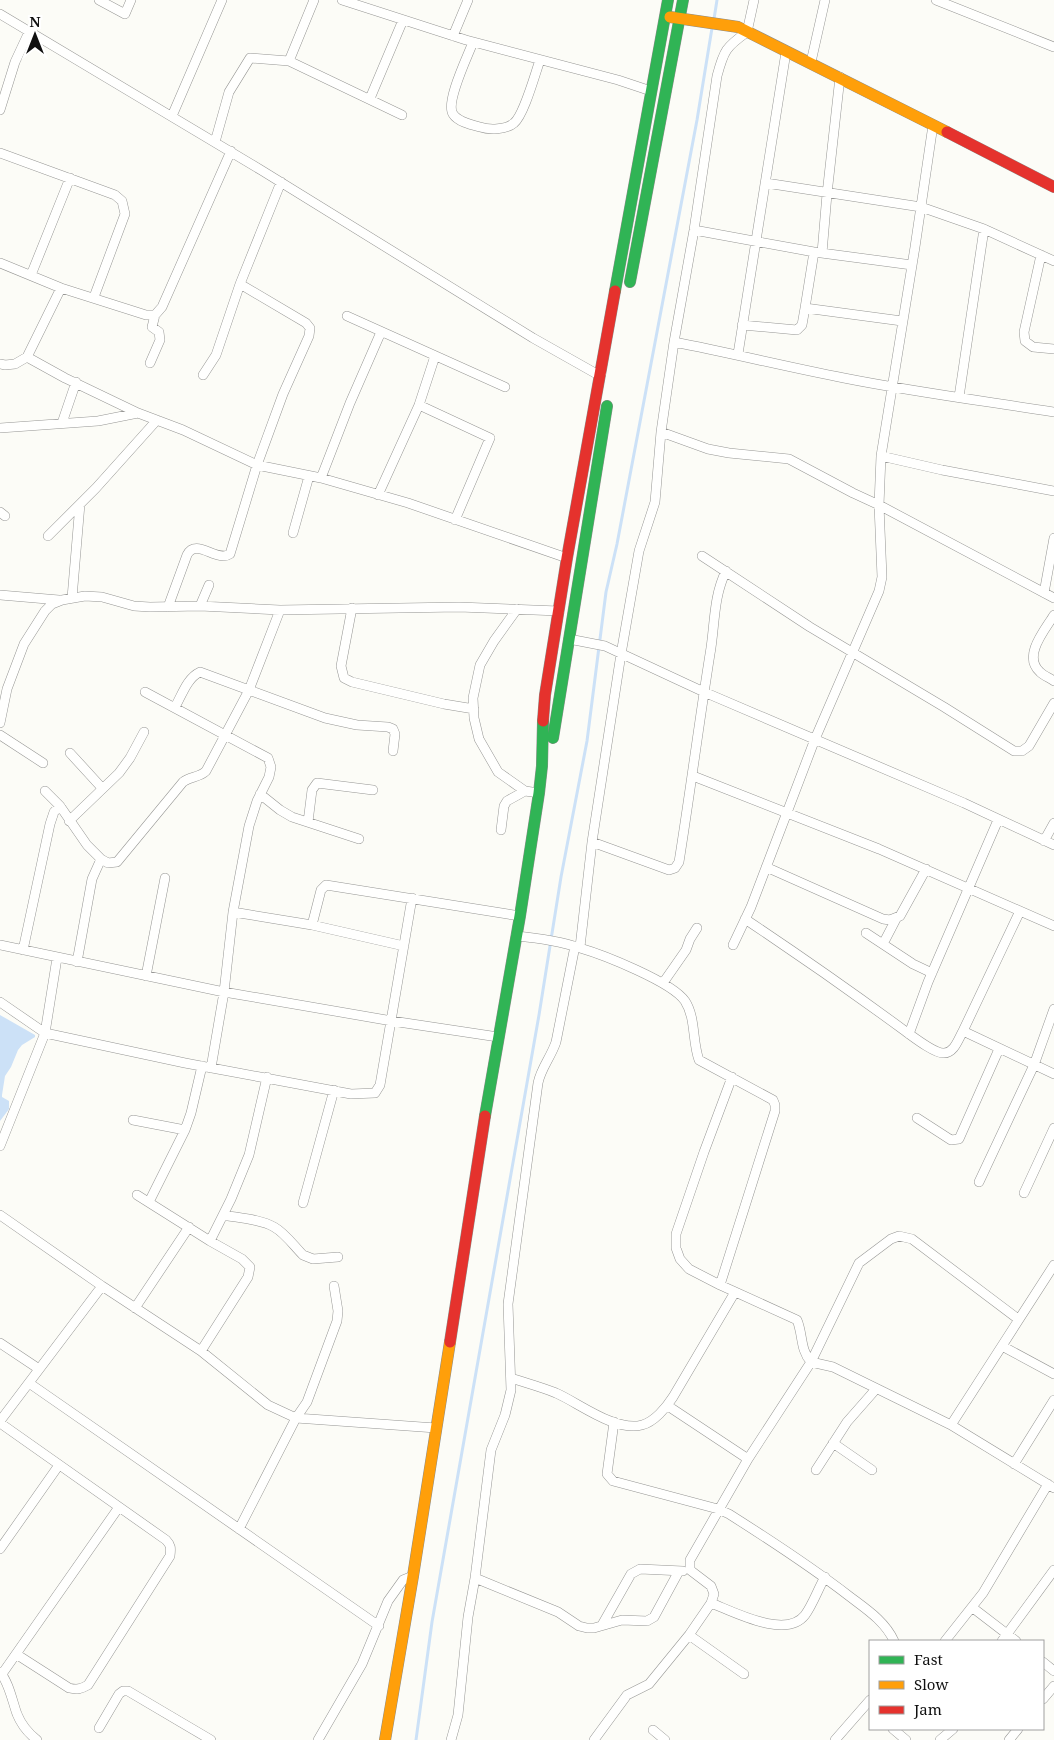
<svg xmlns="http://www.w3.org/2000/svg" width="1054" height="1740" font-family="'Noto Serif',serif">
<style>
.water{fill:#cce1f7}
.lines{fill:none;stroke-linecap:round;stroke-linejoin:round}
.stream{stroke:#cce1f7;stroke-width:3}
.street-casing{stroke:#969694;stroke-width:10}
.fast-casing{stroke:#8d8d8b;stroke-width:12}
.slow-casing{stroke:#8d8d8b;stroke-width:12}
.jam-casing{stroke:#8d8d8b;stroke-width:12}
.street{stroke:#fffffe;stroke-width:9}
.fast{stroke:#30b455;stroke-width:11}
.slow{stroke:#ff9f0a;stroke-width:11}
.jam{stroke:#e5322d;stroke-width:11}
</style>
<rect width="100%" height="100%" fill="#fcfcf7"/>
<path class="water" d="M 0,1015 L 35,1035 L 35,1037 L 22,1045 L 18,1050 L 11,1067 L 5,1076 L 2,1095 L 2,1097 L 9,1101 L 9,1109 L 0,1121 Z"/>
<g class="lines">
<path class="stream" d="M 714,19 L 717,0
M 416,1740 L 432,1622 L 539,1015 L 561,877 L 587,741 L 606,592 L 617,544 L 697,120 L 712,28"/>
<defs>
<path id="street" d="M 99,0 L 125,14 L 131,0
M 342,0 L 466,40 L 618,80 L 651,91
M 936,0 L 1054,47
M 0,14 L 261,170 L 533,338 L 595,373 L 601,374
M 453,36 L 468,0
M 473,42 C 468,56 445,102 453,114 C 458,122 472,125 480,127 C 489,130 506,130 514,123 C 524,115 535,74 540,60
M 289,61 L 314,0
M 811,62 L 825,0
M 371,96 L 403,20
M 0,110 L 15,62 L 29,32
M 172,116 L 222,0
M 215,142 L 229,92 L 250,58 L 289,61 L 402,115
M 0,153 L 115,195 L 122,201 L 125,214 L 94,297
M 766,183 L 921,207 L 984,229 L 1054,261
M 694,230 L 814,252 L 912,265
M 814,252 L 805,308 L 902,321
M 822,253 L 827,194 L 840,77
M 1041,255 L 1024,332 L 1025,341 L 1033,347 L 1054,349
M 0,263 L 61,288 L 146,315 L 155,315 L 162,307 L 231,151
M 31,275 L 70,178
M 347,316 L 505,387
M 742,325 L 797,330 L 802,325 L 805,308
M 674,342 C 731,353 787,367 844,378 C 914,392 984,401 1054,412
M 738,354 L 786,52
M 27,357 L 65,378 L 138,413 L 183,430 L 257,465 L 321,478 L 408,503 L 567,558
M 150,363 L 160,340 L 159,332 L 152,327 L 155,315
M 0,364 L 5,365 L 15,364 L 27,357 L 61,288
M 203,375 L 216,355 L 240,284 L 281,182
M 959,397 L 984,229
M 419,405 L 490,438 L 455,520
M 62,423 L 76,382
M 0,428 L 98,421 L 138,413
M 661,432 L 708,449 L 729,453 L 789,459 L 853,493 L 879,505 L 1054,598
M 881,456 L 942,470 L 1054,491
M 321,478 L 350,403 L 381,332
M 378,495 L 419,405 L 435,356
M 0,512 L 5,516
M 293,533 L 309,476
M 48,536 L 96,488 L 157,420
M 702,556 L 810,627 L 944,707 L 1014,751 L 1022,751 L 1029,746 L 1054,703
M 1044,593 L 1054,538
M 0,595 L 59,600
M 72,598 L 80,504
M 200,606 L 209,585
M 168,607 L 187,555 C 196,537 217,563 230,554 L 257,465 L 283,394 L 309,336 L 310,328 L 306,323 L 240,284
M 352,608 L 341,666 L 344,678 L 352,682 L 444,704 L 474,709
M 517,609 L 494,641 L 480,665 L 473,698 L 474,718 L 479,739 L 498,772 L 525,791 L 539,793
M 1054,615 C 1045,630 1022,656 1040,672 C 1044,676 1050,678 1054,681
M 569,639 L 605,646 L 704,692 L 964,803 L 1054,845
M 145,692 L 268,758 L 271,767 L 269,777 L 257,801 L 249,826 L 233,912 L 224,992 L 211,1068
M 175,707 C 182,695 187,678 200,672 L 325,718 L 357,725 L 388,727 L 393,729 L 395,734 L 393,751
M 0,723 L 7,689 L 24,644 L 45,611 L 52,604 L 62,600 L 85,596 L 102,597 L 134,606 L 150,607 L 200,606 L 280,610 L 459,607 L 559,611
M 0,735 L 43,763
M 70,753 L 102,788
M 693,776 L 879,849 L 1054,926
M 45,791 L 60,806 L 87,845 L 101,859 L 108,863 L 117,862 L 183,782 C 190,776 199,778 206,771 L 249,690 L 280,610
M 260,794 L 280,810 L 292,817 L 359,839
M 69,821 L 119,773 L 130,758 L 144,732
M 308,822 L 312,790 L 317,783 L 373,790
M 501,830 L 504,806 L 507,801 L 525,791
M 1044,841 L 1054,823
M 592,842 L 669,870 L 675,868 L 679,862 C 690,793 699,723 710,654 C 715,626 713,597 726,571
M 766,867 L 883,919 L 890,920 L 900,916 L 926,869
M 233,912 L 312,925 L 404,946
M 745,919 C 799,955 852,992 905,1031 C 912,1036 935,1054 944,1053 C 954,1053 958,1040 963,1031 L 1020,911
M 312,925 L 321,890 L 326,885 L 520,916
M 866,933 L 913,964 L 932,973
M 516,936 C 538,938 560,941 580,948 C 604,955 672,982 685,1001 C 696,1018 692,1041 699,1060 L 773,1100 L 775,1105 L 775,1111 L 720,1285
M 883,944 L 896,919
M 0,945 L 224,992 L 392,1021 L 498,1037
M 733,945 L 751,907 L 815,739 L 879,591 L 882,577 L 879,505 L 881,456 L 915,247 L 933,125
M 580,947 L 592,842 L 621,654 L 639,551 L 655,502 L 661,432 L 674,342 L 694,230 L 717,76 C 724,50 726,47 747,32 L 754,0
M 23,950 L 50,824 L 54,812 L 60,806
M 77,962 L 92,879 L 101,859
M 146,976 L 165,878
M 663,983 L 686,950 L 690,939 L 697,928
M 0,1002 L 45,1033 L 185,1063 L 351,1094 L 375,1093 L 380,1085 L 412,898
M 963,1031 L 1054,1074
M 909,1034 L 928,982 L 998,820
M 732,1077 L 704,1152 L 676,1234 L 676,1248 L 680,1259 L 689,1269 L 720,1285 L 797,1320 C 803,1334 800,1350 811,1362 L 859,1263 L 891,1239 L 899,1236 L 912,1239 L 1018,1319
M 917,1118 L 951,1140 L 959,1139 L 999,1049
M 133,1120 L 185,1130
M 0,1146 L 45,1033 L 57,958
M 979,1182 L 1034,1065 L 1054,1009
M 1024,1193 L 1054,1128
M 137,1195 L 210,1241
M 149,1202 L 185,1130 L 191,1113 L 202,1066
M 303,1203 L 334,1090
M 0,1215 L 102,1286 L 201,1351 L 268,1405 L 296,1418 L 436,1428
M 223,1215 C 239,1218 260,1219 274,1227 C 285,1233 294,1246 303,1255 L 313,1259 L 338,1257
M 135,1308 L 189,1227
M 0,1343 L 39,1369
M 1002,1346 L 1054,1374
M 201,1351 L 248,1277 L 250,1267 L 242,1259 L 210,1241 L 231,1199 L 249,1155 L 267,1077
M 511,1378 C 526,1383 541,1387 556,1393 C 579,1403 615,1432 642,1425 C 654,1422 666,1408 673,1397 L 735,1292
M 29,1383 L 379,1626
M 668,1406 L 748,1459
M 0,1421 L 102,1286
M 614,1422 L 607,1474 L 613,1481 L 718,1509 L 729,1514 C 770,1540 810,1566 849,1596 C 866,1609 885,1621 894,1641
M 0,1423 L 166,1540 C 171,1545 171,1548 170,1556 L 88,1685 C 81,1689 77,1690 69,1688 L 16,1654
M 951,1425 L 1054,1265
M 833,1443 L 872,1470
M 1014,1464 L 1054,1400
M 816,1470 L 847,1422 L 876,1389
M 239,1529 L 296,1418 L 307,1402 L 337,1321 L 338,1311 L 334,1286
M 0,1549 L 59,1465
M 475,1578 L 558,1612 L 579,1626 L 587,1628 L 594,1628 L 622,1620 L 647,1621 L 654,1617 L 679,1571
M 711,1603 C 732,1611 786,1640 805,1615 C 813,1604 818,1589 825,1577
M 973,1608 L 1016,1641
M 602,1625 L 631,1574 L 640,1569 L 683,1571
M 689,1635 L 744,1674
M 945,1641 L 983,1593 L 1048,1484
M 1002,1641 L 1054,1570
M 1043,1662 L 1054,1671
M 0,1672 C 9,1683 12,1700 17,1714 C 21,1724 28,1733 37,1740
M 2,1674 L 119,1507
M 1043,1699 L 1054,1686
M 99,1728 L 119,1694 L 123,1691 L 128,1691 L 211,1740
M 893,1729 L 906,1740
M 653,1730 L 665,1740
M 318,1740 L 362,1664 L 388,1601 L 403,1580 L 413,1576
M 451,1740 L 458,1715 L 468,1617 L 475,1578 L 491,1450 L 505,1415 L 511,1390 L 508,1304 L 538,1083 C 541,1068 551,1057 556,1042 L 575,946
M 594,1740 L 627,1695 L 649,1684 L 689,1635 L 711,1603 L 714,1594 L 711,1586 L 690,1570 L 690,1560 L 748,1459 L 811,1362 L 833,1367 L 951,1425 L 1054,1488
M 835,1740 L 870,1700
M 940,1740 L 953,1729
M 1009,1740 L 1018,1729"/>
<path id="fast" d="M 630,282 L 683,0
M 615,291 L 668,0
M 553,738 L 607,406
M 485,1116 L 520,916 L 539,793 L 542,766 L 543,721"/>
<path id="slow" d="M 670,17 L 738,27 L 947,132
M 385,1740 L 413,1576 L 450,1342"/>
<path id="jam" d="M 947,132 L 1054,187
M 543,721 L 545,695 L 567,558 L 615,291
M 450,1342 L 485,1116"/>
</defs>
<use href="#street" class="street-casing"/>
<use href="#fast" class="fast-casing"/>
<use href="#slow" class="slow-casing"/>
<use href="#jam" class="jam-casing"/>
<use href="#street" class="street"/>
<use href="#fast" class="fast"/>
<use href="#slow" class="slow"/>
<use href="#jam" class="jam"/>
</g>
<rect x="869" y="1640" width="175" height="90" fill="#ffffff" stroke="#9f9f9f"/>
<rect x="879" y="1656" width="25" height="8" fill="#30b455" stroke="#9f9f9f"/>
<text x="914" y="1665" font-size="15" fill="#101010">Fast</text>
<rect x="879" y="1681" width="25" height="8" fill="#ff9f0a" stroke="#9f9f9f"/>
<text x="914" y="1690" font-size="15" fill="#101010">Slow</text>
<rect x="879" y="1706" width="25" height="8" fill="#e5322d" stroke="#9f9f9f"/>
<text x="914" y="1715" font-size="15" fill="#101010">Jam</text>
<g transform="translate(35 35)" stroke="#ffffff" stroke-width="4" paint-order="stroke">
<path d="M0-4L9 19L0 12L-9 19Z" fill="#101010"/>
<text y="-8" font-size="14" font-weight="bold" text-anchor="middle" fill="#101010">N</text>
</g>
</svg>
